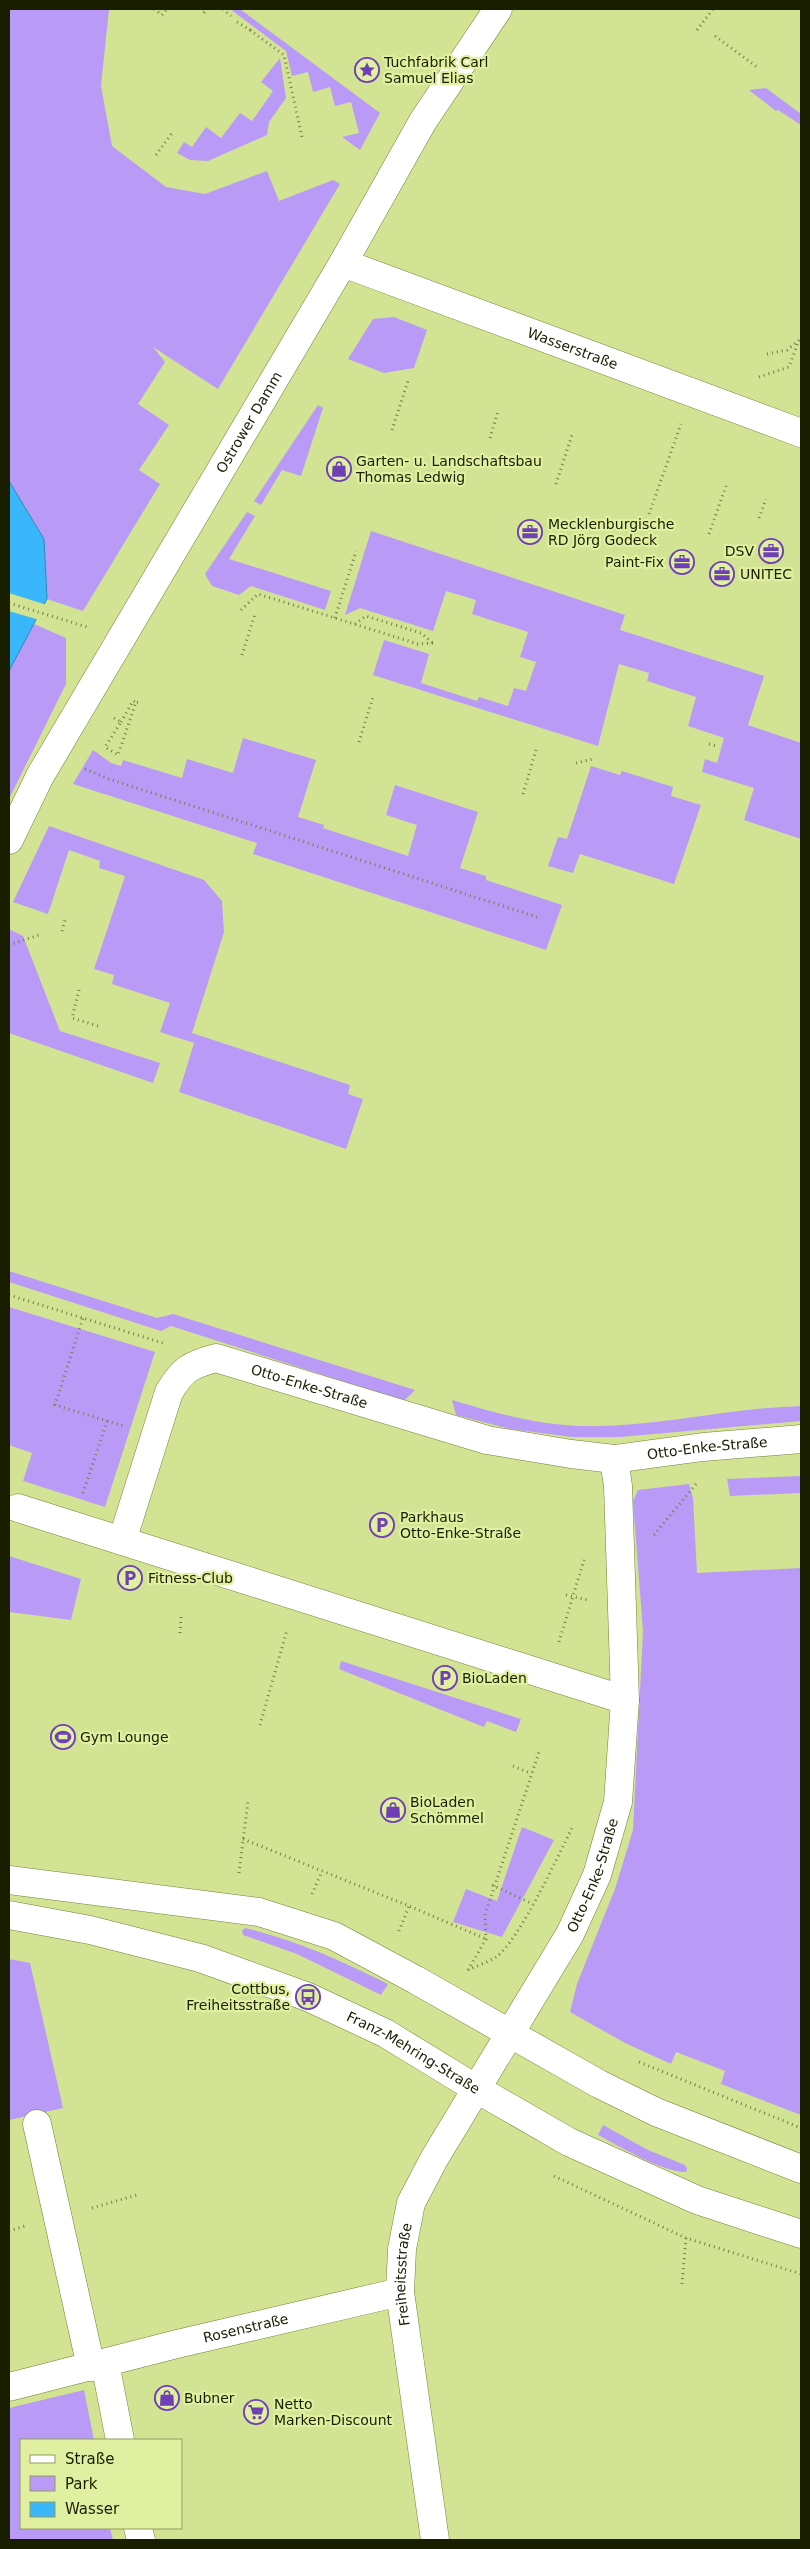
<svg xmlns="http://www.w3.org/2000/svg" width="810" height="2549" font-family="'DejaVu Sans',sans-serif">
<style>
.green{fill:#b99bf7}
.water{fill:#3ab6fa;stroke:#3088af}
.pier{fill:#d3e394}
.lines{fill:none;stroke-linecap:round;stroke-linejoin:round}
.minor-casing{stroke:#748134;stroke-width:29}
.secondary-casing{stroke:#748134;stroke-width:29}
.path{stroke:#747e48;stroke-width:3;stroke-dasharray:1 4;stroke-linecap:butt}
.minor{stroke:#fff;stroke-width:28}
.secondary{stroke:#fff;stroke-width:28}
.labels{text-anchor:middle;stroke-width:4.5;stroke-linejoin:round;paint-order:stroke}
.poi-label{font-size:14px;fill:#191e00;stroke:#e0f0a0;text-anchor:start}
.street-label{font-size:14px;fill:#191e00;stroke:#e0f0a0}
</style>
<rect width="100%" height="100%" fill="#d3e394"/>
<path class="green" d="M 9,9 L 109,9 L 101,86 L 112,146 L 166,187 L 205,194 L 267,171 L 279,201 L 333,180 L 340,184 L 218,389 L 153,347 L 165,362 L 138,404 L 169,425 L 139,470 L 160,484 L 83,611 L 47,599 L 44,539 L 9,481 Z
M 230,9 L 240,9 L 380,113 L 360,150 L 342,137 L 359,133 L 351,102 L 335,106 L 330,87 L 313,92 L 308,72 L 292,76 L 286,51 Z
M 280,58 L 286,98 L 269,122 L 267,135 L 208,161 L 190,160 L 177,153 L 184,142 L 192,147 L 206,127 L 221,138 L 240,113 L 252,121 L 273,91 L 261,82 Z
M 766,88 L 801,114 L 801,125 L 778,110 L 776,111 L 749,90 Z
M 394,317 L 427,330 L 414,368 L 384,373 L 348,359 L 373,319 Z
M 318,405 L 323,408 L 301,476 L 282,470 L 261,505 L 254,501 Z
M 247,512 L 255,516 L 229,559 L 331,591 L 325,610 L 251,586 L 239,595 L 212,586 L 205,574 Z
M 371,531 L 625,615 L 620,630 L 764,676 L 748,725 L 801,743 L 801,839 L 744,820 L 754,788 L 702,772 L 705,759 L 717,763 L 724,738 L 688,726 L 696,697 L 647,681 L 649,673 L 619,664 L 598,746 L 373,675 L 384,640 L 429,654 L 421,683 L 477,701 L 479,697 L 508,706 L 514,688 L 526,691 L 536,662 L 520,657 L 528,632 L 472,614 L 476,600 L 446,591 L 433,631 L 360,608 L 345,615 Z
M 34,624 L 66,638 L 66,684 L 9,799 L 9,671 Z
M 243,738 L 316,760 L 298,817 L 324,825 L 323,828 L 408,856 L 417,825 L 386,815 L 395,785 L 478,812 L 460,868 L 486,876 L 486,880 L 562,905 L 546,950 L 253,854 L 257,843 L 73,784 L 93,750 L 111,763 L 121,766 L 123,760 L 182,778 L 187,759 L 233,773 Z
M 591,766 L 620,775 L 622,771 L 673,787 L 671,796 L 701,805 L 674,884 L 580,854 L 573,873 L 548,866 L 558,837 L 567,839 Z
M 49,826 L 204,880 L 222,901 L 224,932 L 192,1033 L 350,1085 L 348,1094 L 363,1099 L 346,1149 L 179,1092 L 194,1043 L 160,1032 L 170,1003 L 112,984 L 114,975 L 94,969 L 125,876 L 99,868 L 100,861 L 69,850 L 48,914 L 13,902 Z
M 9,929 L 23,936 L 60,1031 L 160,1063 L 153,1083 L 9,1033 Z
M 9,1271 L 157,1318 L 173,1314 L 415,1390 L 404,1401 L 171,1326 L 161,1331 L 9,1282 Z
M 9,1307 L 155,1352 L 105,1507 L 23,1481 L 32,1453 L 9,1445 Z
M 452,1400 C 495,1413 537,1425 582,1426 C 655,1428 728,1408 801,1406 L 801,1421 L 620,1437 L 572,1437 L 510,1429 L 456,1415 Z
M 801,1476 L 801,1493 L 730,1496 L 727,1479 Z
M 689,1484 L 693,1498 L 697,1573 L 801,1568 L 801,2115 L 721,2084 L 725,2071 L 676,2052 L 671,2064 L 625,2043 L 570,2012 L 577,1984 L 615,1889 L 633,1830 L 643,1631 L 633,1501 L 638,1490 Z
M 9,1556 L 81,1579 L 71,1620 L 9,1612 Z
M 341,1661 L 521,1719 L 516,1732 L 487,1721 L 484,1727 L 339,1669 Z
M 522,1827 L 554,1840 L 502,1937 L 453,1922 L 466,1889 L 497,1901 Z
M 245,1928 C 296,1940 342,1961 388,1984 L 381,1995 L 297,1954 L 243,1935 L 242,1931 Z
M 9,1959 L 30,1963 L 63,2108 L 9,2120 Z
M 603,2125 L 648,2150 L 685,2165 L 687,2169 L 686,2172 C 664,2173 617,2145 598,2135 Z
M 84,2390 L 94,2440 L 21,2440 L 21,2528 L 110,2528 L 113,2540 L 9,2540 L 9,2408 Z"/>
<path class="water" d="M 9,481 L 44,539 L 47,599 L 9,671 Z"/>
<path class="pier" d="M 9,593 L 47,605 L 39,620 L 9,611 Z"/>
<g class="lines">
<defs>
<g id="minor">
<path id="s1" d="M 343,263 L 801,433"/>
<path id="s2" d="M 9,840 L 40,776 L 343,263 L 423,121 L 498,9"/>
<path d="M 18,1508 L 625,1700"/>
<path id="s3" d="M 122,1541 L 169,1392 C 183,1369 190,1365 216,1358 L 487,1440 L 571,1454 L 614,1459 L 703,1447 L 801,1439"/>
<path d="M 37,2124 L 91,2367"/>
<path d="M 105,2363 L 120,2440"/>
<path id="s4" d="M 9,2387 L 177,2344 L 400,2292"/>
<path d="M 138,2528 L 141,2540"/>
<path id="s5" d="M 435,2540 L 400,2292 L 402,2249 L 411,2203 L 434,2159 L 570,1934 L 597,1875 L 618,1802 L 625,1700 L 618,1486 L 614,1459"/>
</g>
<g id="secondary">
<path d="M 9,1880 L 259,1912 L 334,1936 L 416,1980 L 599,2084 L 656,2112 L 801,2169"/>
<path id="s6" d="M 9,1915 L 90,1930 L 200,1958 L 308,1997 L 385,2033 L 475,2088 L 569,2142 L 697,2200 L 801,2234"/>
</g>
</defs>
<use href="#minor" class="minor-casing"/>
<use href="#secondary" class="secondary-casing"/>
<path class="path" d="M 154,9 L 162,15 L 167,9
M 223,9 L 231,16
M 204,13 L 206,10 L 204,9
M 237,22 L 250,30 L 247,33
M 250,30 L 284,55 L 302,137
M 697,30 L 713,9
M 715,36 L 757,67
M 156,155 L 172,133
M 767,354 L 787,350 L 799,340 L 801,340
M 759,377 L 789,367 L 799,340
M 392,430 L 408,381
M 490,438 L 498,411
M 556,484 L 572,435
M 649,514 L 681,424
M 759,518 L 766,499
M 709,534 L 726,486
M 9,603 L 87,627
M 241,610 L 258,594 L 418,644 L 433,643
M 335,618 L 356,551
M 355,624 L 366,616 L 421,633 L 433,643
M 242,655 L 255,614
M 114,718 L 121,722 L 105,747 L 118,755 L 136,702 L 142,703
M 121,722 L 133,701 L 136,702
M 359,742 L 373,697
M 709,744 L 716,746
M 576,763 L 593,759
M 85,769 L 109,779 L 537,917
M 523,794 L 536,750
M 62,931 L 65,920
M 9,945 L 39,935
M 79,990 L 72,1018 L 98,1026
M 9,1295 L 163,1343
M 107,1421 L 123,1426
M 83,1493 L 107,1421 L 55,1405 L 83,1318
M 654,1535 L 696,1484
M 566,1595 L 588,1600
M 180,1633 L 181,1617
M 559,1642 L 584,1560
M 260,1725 L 287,1630
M 513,1766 L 530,1773
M 243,1839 L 409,1906 L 486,1939
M 239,1873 L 248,1801
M 492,1885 L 533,1904
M 312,1894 L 322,1871
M 399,1931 L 409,1906
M 468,1970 C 477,1966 488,1962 496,1957 C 519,1941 558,1856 572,1828
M 468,1970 L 486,1939 L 485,1915 L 540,1749
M 639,2062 L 801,2128
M 554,2176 L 686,2238 L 801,2274
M 92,2208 L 137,2195
M 9,2231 L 25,2226
M 682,2284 L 686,2238"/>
<use href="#minor" class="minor"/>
<use href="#secondary" class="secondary"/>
</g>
<defs>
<symbol id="sight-ring" viewBox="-11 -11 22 22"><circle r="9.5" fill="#e0f0a0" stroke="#6f3fb6" stroke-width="1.5"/><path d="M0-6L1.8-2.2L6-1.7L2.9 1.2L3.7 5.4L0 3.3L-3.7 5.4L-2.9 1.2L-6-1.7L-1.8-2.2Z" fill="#6f3fb6"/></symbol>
<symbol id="shop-ring" viewBox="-11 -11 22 22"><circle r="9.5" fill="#e0f0a0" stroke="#6f3fb6" stroke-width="1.5"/><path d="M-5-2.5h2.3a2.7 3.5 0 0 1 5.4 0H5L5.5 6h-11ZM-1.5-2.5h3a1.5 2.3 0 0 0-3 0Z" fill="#6f3fb6"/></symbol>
<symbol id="office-ring" viewBox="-11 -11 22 22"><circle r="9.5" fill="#e0f0a0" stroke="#6f3fb6" stroke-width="1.5"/><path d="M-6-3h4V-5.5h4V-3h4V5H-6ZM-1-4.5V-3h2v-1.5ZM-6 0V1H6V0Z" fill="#6f3fb6"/></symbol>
<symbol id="parking-ring" viewBox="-11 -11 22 22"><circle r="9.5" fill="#e0f0a0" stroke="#6f3fb6" stroke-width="1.5"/><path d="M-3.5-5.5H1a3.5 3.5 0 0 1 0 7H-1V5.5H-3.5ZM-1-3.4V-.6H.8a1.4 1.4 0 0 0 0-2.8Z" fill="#6f3fb6"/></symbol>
<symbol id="stadium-ring" viewBox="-11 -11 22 22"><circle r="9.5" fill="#e0f0a0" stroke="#6f3fb6" stroke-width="1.5"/><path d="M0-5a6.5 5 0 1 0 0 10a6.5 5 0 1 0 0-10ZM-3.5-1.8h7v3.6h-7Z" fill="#6f3fb6"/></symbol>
<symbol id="bus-ring" viewBox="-11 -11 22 22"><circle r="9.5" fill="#e0f0a0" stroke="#6f3fb6" stroke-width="1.5"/><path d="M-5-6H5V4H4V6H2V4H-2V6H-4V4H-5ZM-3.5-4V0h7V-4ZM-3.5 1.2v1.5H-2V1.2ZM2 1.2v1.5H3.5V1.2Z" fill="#6f3fb6"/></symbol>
<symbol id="supermarket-ring" viewBox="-11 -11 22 22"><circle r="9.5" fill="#e0f0a0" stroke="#6f3fb6" stroke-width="1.5"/><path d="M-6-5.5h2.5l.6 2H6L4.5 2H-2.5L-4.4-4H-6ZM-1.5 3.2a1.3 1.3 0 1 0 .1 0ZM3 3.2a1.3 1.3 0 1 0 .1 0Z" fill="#6f3fb6"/></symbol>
</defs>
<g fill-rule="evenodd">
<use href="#sight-ring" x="353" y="56" width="28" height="28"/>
<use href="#shop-ring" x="325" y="455" width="28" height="28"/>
<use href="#office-ring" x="516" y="518" width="28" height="28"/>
<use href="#office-ring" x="757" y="537" width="28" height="28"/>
<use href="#office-ring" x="668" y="548" width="28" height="28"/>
<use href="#office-ring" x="708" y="560" width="28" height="28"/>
<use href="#parking-ring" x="368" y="1511" width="28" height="28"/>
<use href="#parking-ring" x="116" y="1564" width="28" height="28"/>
<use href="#parking-ring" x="431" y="1664" width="28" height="28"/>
<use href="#stadium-ring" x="49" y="1723" width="28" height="28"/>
<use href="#shop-ring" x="379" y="1796" width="28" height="28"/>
<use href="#bus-ring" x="294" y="1983" width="28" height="28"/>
<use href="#shop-ring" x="153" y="2384" width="28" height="28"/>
<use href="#supermarket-ring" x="242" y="2398" width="28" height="28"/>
</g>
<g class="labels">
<g class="poi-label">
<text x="384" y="67">Tuchfabrik Carl<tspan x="384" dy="16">Samuel Elias</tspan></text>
<text x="356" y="466">Garten- u. Landschaftsbau<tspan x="356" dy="16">Thomas Ledwig</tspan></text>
<text x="548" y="529">Mecklenburgische<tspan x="548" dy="16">RD Jörg Godeck</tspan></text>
<text x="754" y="556" text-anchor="end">DSV</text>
<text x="664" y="567" text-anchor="end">Paint-Fix</text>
<text x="740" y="579">UNITEC</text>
<text x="400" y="1522">Parkhaus<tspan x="400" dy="16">Otto-Enke-Straße</tspan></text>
<text x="148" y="1583">Fitness-Club</text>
<text x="462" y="1683">BioLaden</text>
<text x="80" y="1742">Gym Lounge</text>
<text x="410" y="1807">BioLaden<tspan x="410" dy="16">Schömmel</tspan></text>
<text x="290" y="1994" text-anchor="end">Cottbus,<tspan x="290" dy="16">Freiheitsstraße</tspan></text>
<text x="184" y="2403">Bubner</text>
<text x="274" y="2409">Netto<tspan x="274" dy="16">Marken-Discount</tspan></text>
</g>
<g class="street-label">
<text dy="5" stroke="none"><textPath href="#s1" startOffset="245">Wasserstraße</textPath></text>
<text dy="5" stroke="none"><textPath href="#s2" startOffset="482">Ostrower Damm</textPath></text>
<text dy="5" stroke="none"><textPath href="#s3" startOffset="314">Otto-Enke-Straße</textPath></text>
<text dy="5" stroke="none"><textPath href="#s3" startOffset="722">Otto-Enke-Straße</textPath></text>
<text dy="5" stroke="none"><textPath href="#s5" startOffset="716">Otto-Enke-Straße</textPath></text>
<text dy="5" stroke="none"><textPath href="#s6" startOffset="430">Franz-Mehring-Straße</textPath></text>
<text dy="5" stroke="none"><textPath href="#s5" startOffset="268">Freiheitsstraße</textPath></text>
<text dy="5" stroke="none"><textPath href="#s4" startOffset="244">Rosenstraße</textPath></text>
</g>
</g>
<rect width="810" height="2549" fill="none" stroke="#191e00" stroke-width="20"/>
<rect x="20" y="2439" width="162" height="90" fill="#e0f0a0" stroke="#909c60"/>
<rect x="30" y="2455" width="25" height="8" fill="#ffffff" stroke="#909c60"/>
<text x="65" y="2464" font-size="15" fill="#191e00">Straße</text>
<rect x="30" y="2476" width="25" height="15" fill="#b99bf7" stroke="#909c60"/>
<text x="65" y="2489" font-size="15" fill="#191e00">Park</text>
<rect x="30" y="2502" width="25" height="15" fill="#3ab6fa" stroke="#909c60"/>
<text x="65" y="2514" font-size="15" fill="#191e00">Wasser</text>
</svg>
